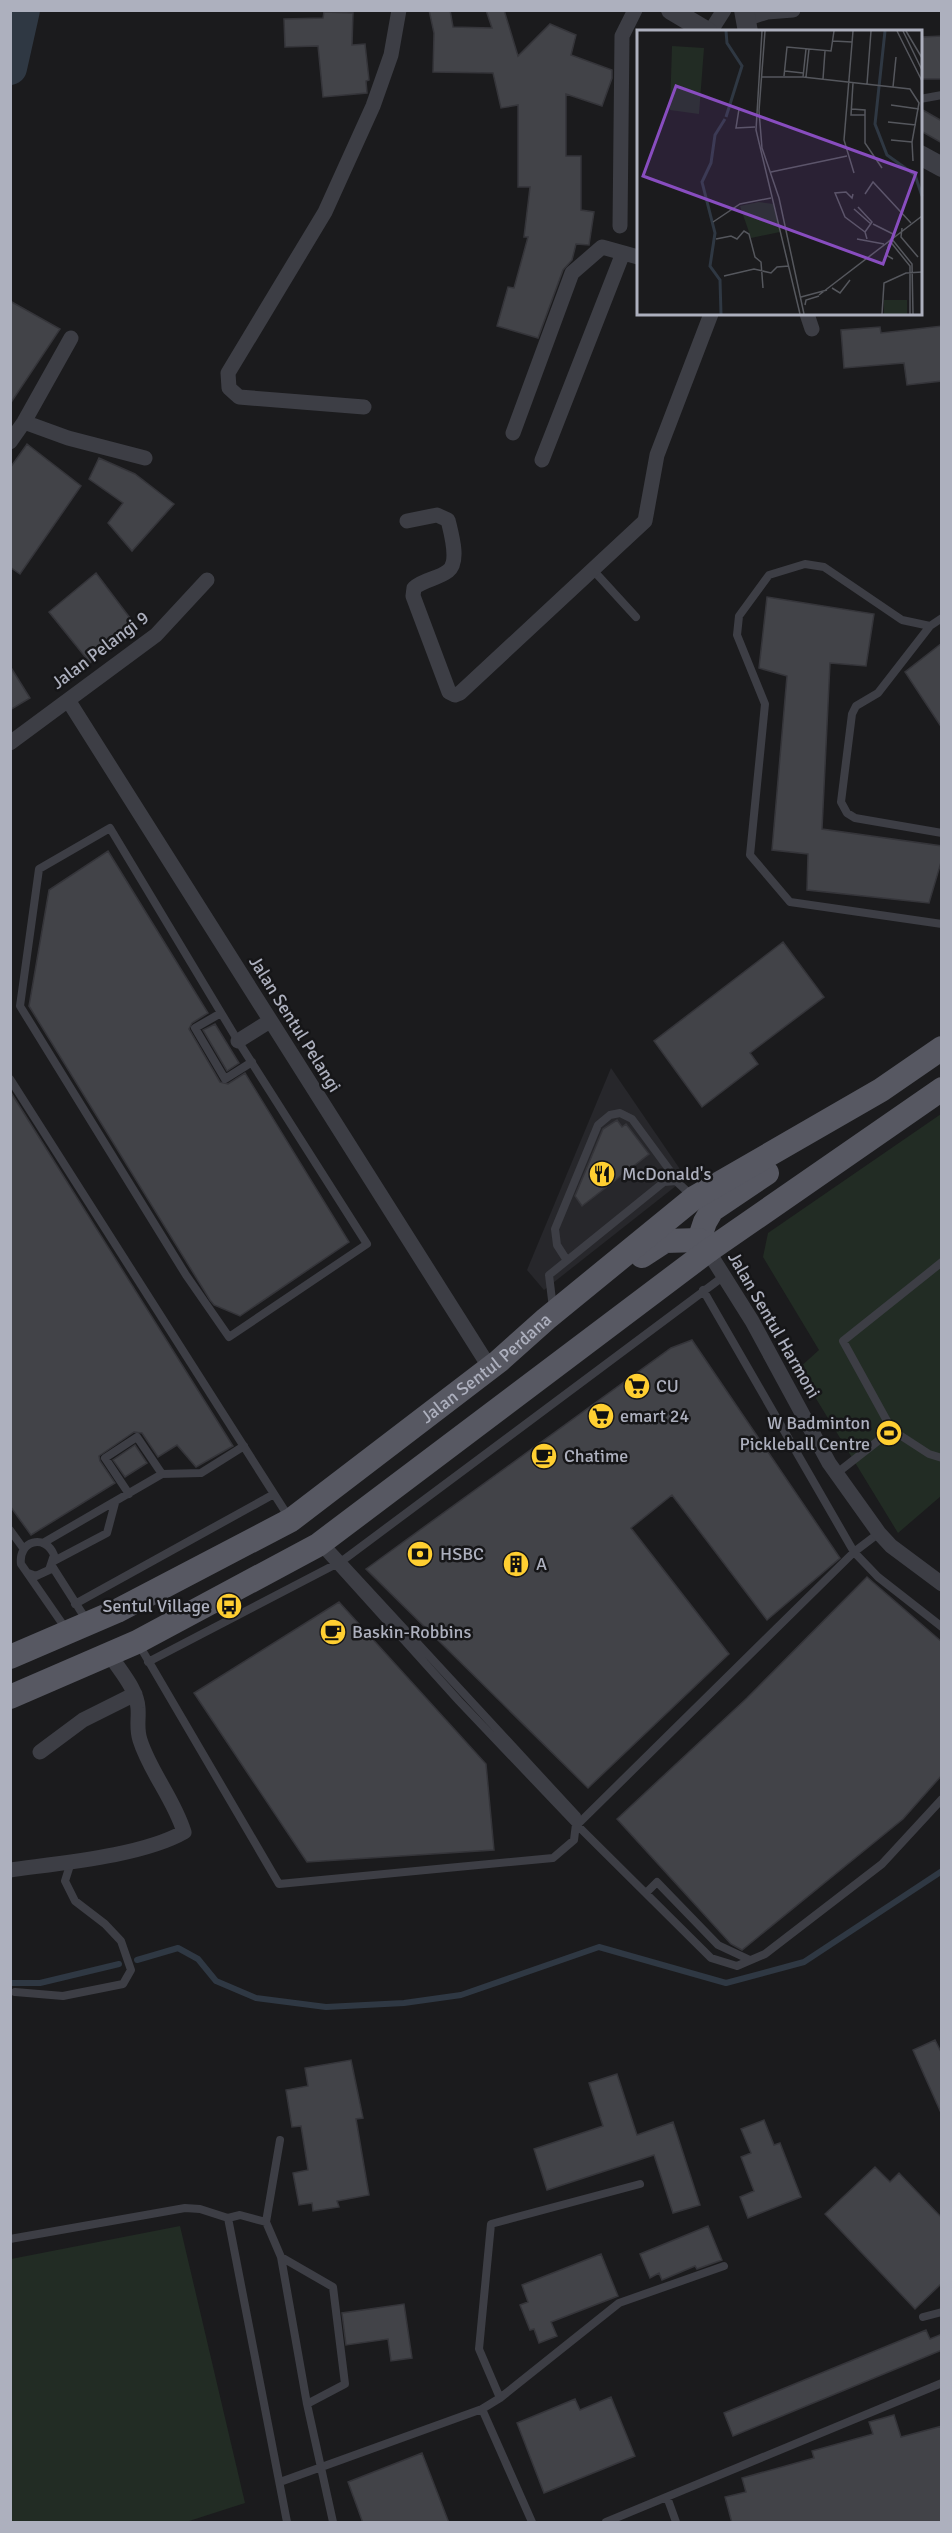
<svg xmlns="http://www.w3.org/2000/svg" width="952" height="2533" font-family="Signika,sans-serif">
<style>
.built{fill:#27272b}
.green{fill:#222c24}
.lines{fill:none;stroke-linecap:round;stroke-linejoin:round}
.stream{stroke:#2f3843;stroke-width:6}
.river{stroke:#2f3843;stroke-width:34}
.building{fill:#424348;stroke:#35353a;stroke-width:1.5}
.service{stroke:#3d3e45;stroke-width:8}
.minor{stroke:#3d3e45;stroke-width:15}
.tertiary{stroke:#3d3e45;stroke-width:20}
.primary{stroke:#575862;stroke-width:24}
.labels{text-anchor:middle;stroke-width:5;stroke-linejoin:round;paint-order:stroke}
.street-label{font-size:18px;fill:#adb0be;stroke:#161618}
.poi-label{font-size:18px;fill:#adb0be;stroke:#161618;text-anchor:start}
.inset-river{fill:none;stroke:#2f3843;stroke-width:3}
.inset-road{fill:none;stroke:#55575d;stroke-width:1.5}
.view{fill:#884dbf;fill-opacity:0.15;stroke:#884dbf;stroke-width:3}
.inset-edge{fill:none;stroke:#adb0be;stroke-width:3}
</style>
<rect width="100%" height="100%" fill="#1b1b1d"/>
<path class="built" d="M 611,1068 L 686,1178 L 544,1290 L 527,1270 Z"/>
<path class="green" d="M 941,1114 L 941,1496 L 898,1533 L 798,1369 L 819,1350 L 763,1257 L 768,1233 Z
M 180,2226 L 245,2503 L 186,2522 L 11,2522 L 11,2259 Z"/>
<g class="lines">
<path class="stream" d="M 137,1960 L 178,1948 L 198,1959 L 216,1981 L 256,1998 L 326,2007 L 404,2003 L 461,1995 L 599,1947 L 726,1983 L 804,1962 L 942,1871
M 10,1983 L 40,1983 L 119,1964"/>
<path class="river" d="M 10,68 L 23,10"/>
</g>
<path class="building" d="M 429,10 L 450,10 L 453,27 L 492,28 L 486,10 L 504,10 L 518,56 L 550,24 L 576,35 L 571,55 L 612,70 L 612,78 L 602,106 L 566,94 L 566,156 L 581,156 L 581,210 L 594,212 L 589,245 L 576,244 L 572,260 L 563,270 L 538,338 L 497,326 L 508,287 L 514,288 L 528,237 L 524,237 L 530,187 L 518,187 L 518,105 L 501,108 L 493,73 L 433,72 L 434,33 Z
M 324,12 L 353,13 L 352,45 L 365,44 L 369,80 L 366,81 L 367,93 L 323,97 L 318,46 L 285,47 L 284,19 L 323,18 Z
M 942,36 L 942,79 L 921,79 L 921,37 Z
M 921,109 L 942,121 L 942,143 L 921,131 Z
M 10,301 L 60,329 L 10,404 Z
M 942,326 L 942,381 L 907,385 L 904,363 L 844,368 L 841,330 L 880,327 L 881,333 Z
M 27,444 L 81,486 L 20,574 L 10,567 L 10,468 Z
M 99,458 L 135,474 L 174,504 L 132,551 L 108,523 L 123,503 L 89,479 Z
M 96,573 L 133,622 L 90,663 L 49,612 Z
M 767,597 L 874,614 L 866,666 L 830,663 L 822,829 L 942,846 L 942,859 L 929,903 L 807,890 L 808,854 L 772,850 L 787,676 L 759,668 Z
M 942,643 L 942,728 L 905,672 Z
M 10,666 L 30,698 L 10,710 Z
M 108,851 L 208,1013 L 192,1023 L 189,1029 L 220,1082 L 228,1084 L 245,1073 L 349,1242 L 240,1316 L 214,1305 L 210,1300 L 29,1006 L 49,890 Z
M 783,942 L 824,997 L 750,1053 L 758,1064 L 702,1107 L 654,1041 Z
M 215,1024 L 239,1063 L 227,1071 L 203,1030 Z
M 10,1091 L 233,1446 L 196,1467 L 177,1445 L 158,1457 L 142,1433 L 134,1432 L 99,1456 L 100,1461 L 115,1483 L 31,1535 L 10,1506 Z
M 617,1120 L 622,1127 L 626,1124 L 649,1154 L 582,1206 L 575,1196 L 603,1129 Z
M 692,1340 L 840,1558 L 767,1620 L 672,1495 L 631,1528 L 729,1654 L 588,1788 L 366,1569 L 671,1348 Z
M 135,1445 L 147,1463 L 125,1477 L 113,1460 Z
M 867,1577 L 942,1642 L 942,1775 L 903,1819 L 742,1950 L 731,1944 L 617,1819 L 747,1698 Z
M 339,1602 L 486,1764 L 494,1850 L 307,1862 L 194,1693 Z
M 935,2040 L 942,2054 L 942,2115 L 913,2050 Z
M 351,2060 L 363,2118 L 356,2119 L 369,2195 L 337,2201 L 339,2207 L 313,2211 L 312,2203 L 299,2205 L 293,2173 L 308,2170 L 301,2126 L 292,2127 L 286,2090 L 308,2086 L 305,2068 Z
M 617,2074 L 637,2135 L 673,2122 L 700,2205 L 673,2213 L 654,2155 L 547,2190 L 534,2149 L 603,2126 L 589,2083 Z
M 764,2120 L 774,2145 L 780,2143 L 801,2197 L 748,2218 L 740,2197 L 754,2191 L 741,2157 L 751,2153 L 741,2129 Z
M 875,2167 L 890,2182 L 899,2173 L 942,2218 L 942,2283 L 915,2309 L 825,2214 Z
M 708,2226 L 722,2260 L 697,2269 L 695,2266 L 662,2280 L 659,2273 L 650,2278 L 640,2254 Z
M 601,2254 L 618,2296 L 551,2322 L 557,2336 L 539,2343 L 534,2329 L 530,2330 L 520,2305 L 528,2302 L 522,2285 Z
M 404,2304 L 412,2358 L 391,2361 L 388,2339 L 346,2345 L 342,2313 Z
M 926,2330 L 930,2339 L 942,2334 L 942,2350 L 733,2436 L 724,2413 Z
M 611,2397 L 635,2456 L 544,2493 L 517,2423 L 575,2399 L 580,2410 Z
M 894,2415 L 901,2437 L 942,2426 L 942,2523 L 732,2523 L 725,2497 L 746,2492 L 742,2478 L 814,2458 L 812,2451 L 873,2434 L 869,2422 Z
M 422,2453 L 449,2523 L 363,2523 L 348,2482 Z"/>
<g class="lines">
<path class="service" d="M 920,99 L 942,95
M 593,570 L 636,617
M 942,618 L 930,626 L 902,620 L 824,567 L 805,564 L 769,575 L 739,616 L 737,635 L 765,704 L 750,855 L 790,902 L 942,924
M 930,626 L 878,693 L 856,706 L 852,714 L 841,802 L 847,813 L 855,818 L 942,833
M 110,828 L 238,1041 L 367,1244 L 229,1337 L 186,1275 L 20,1006 L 39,869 Z
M 221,1013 L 195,1028 L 225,1079 L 252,1062
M 10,1079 L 290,1519
M 566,1259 L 557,1245 L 555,1229 L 598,1125 L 610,1115 L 620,1113 L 632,1119 L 671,1172 L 676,1181
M 942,1262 L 843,1341 L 892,1430 L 929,1454 L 942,1458
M 703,1290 L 854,1552 L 878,1577 L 942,1627
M 553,1308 L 549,1275 L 664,1182 L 676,1181 L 691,1195
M 837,1473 L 892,1430
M 129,1494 L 105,1458 L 137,1437 L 162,1474
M 10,1530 L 23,1548
M 43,1543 L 162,1474 L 201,1473 L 244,1446
M 321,1548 L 459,1701 L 577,1825 L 711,1958 L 737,1966 L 765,1954 L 882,1864 L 942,1799
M 54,1561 L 107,1533 L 115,1503
M 52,1566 L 87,1621
M 28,1573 L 36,1576 L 49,1570 L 54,1555 C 45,1533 18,1541 21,1564 L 66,1629
M 75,1604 L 274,1494
M 138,1643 L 279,1884 L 553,1858 L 574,1840 L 577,1816 L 325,1543
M 148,1662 L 342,1561 L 724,1276
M 577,1825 L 854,1552 L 879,1533
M 646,1893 L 657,1882 L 718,1945 L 750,1960
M 15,1992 L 63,1996 L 123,1984 L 131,1970 L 121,1941 L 105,1924 L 75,1901 L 65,1881 L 71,1862
M 280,2140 L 266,2222 L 281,2257 L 307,2404 L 333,2522
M 228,2218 L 287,2522
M 10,2239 L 185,2208 L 200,2209 L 228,2218 L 240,2215 L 266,2222
M 281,2257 L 333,2287 L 345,2384 L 307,2404
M 923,2317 L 942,2312
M 500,2398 L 479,2349 L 491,2224 L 640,2184
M 482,2409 L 532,2522
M 280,2482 L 482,2409 L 500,2398 L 619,2303 L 724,2266
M 667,2497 L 676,2522
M 606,2522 L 942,2383"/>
<path class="minor" d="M 745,19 L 767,12 L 793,10
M 710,32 L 724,10
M 620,226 L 622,36 L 635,10
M 807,314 L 812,329
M 364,407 L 239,397 L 229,388 L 228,373 L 325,212 L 373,106 L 391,55 L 399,10
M 24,422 L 68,438 L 145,458
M 513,433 L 572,273 L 602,247 L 638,257
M 10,442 L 24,422 L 71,338
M 542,460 L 623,253
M 407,521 L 437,515 L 448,520 C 451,533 460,562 448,571 C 438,579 424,579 414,588 L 413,596 L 449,692 L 455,695 L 460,693 L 645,521 L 657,455 L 711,314
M 68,700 L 490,1368
M 10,743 L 156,635 L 207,580
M 238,1041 L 270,1021
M 708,1251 L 752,1321 L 829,1463 L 879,1533 L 891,1546 L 942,1584
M 40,1752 L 83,1720 L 135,1694
M 10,1870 C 60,1863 142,1856 184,1832 C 174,1799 150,1772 140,1740 C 136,1728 139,1719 138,1708 C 137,1689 120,1671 110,1655"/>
<path class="tertiary" d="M 671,10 L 708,32
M 744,10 L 748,32
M 920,155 L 942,167"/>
<g class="primary">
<path d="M 699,1240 L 705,1222 L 712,1210 L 767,1173"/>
<path d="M 642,1256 L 665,1241 L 699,1240 L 708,1251"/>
<path id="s1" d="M 10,1657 L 117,1611 L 291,1520 L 499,1361 L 546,1319 L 694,1198 L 881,1090 L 942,1048"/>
<path d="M 10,1697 L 137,1642 L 318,1545 L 708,1251 L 942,1089"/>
</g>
</g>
<defs>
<symbol id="restaurant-disc" viewBox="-11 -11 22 22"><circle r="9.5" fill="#ffcf31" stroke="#161618"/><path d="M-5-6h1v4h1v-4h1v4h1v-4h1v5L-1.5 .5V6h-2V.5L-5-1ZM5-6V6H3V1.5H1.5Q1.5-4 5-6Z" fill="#111"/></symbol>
<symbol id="supermarket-disc" viewBox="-11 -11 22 22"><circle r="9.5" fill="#ffcf31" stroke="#161618"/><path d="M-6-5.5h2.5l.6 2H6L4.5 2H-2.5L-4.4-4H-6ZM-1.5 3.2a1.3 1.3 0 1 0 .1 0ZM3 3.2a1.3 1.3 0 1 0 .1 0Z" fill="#111"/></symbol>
<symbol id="stadium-disc" viewBox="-11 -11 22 22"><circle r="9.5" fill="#ffcf31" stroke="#161618"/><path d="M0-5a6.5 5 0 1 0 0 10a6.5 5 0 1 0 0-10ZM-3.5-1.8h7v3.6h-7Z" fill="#111"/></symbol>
<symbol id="cafe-disc" viewBox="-11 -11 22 22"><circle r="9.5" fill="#ffcf31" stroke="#161618"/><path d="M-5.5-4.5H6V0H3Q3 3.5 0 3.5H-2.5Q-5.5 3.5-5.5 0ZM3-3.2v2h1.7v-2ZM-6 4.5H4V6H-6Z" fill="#111"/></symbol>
<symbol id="bank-disc" viewBox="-11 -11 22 22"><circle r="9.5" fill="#ffcf31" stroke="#161618"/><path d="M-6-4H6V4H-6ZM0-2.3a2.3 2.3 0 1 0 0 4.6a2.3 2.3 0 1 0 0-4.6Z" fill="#111"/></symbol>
<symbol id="building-disc" viewBox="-11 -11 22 22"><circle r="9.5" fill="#ffcf31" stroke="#161618"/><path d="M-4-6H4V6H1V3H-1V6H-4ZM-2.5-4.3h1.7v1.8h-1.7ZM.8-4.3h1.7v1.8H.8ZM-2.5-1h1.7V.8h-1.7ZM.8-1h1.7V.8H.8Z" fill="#111"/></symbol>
<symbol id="bus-disc" viewBox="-11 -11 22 22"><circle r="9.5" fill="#ffcf31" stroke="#161618"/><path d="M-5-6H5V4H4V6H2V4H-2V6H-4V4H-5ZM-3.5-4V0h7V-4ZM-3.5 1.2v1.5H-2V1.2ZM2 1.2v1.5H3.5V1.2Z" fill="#111"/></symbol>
</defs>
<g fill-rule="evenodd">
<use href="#restaurant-disc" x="587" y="1159" width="30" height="30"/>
<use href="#supermarket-disc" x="622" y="1371" width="30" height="30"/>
<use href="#supermarket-disc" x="586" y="1401" width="30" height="30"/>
<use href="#stadium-disc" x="874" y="1418" width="30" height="30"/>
<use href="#cafe-disc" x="529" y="1441" width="30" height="30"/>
<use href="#bank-disc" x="405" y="1539" width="30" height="30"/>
<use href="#building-disc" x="501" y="1549" width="30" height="30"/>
<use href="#bus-disc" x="214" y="1591" width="30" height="30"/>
<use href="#cafe-disc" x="318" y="1617" width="30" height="30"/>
</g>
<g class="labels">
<g class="street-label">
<text transform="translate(100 650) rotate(-37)" y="6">Jalan Pelangi 9</text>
<text transform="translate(295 1024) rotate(58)" y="6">Jalan Sentul Pelangi</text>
<text transform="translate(774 1325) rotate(60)" y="6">Jalan Sentul Harmoni</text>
<text dy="6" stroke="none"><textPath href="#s1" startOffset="560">Jalan Sentul Perdana</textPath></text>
</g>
<g class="poi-label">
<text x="622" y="1180">McDonald's</text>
<text x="656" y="1392">CU</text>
<text x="620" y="1422">emart 24</text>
<text x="870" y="1429" text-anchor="end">W Badminton<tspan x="870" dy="21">Pickleball Centre</tspan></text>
<text x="564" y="1462">Chatime</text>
<text x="440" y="1560">HSBC</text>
<text x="536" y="1570">A</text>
<text x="210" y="1612" text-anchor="end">Sentul Village</text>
<text x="352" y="1638">Baskin-Robbins</text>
</g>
</g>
<g transform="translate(637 30)">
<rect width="285" height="285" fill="#1b1b1d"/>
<path d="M 35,16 L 67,18 L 62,84 L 33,80 ZM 122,172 L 136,174 L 143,202 L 114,208 L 103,176 ZM 247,270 L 270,270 L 270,284 L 247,284 Z" fill="#222c24"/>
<path class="inset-river" d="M 248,1 L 238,94 L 250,125 L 278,145 L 285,166M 89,87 L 105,36 L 90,13 L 89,1M 84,284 L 83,250 L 73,236 L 78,203 L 65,152 L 74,133 L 78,105 L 88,89"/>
<path class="inset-road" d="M 125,1 L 119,100 L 163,284M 128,1 L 122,81 L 125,118 L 142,168 L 167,284M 216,1 L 207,110 L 217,143M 260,1 L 285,51M 266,1 L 285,40M 269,1 L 285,28M 196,11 L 215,12M 148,41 L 166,43M 147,46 L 150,17 L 194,21 L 197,1M 125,47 L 166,47 L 273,59 L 282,73 L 275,112 L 276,131M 166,47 L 169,19M 169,47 L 172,19M 186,49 L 188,21M 216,53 L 214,85 L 228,85M 230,54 L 234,1M 256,57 L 259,27M 254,75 L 282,79M 102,79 L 99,98 L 118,97M 215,79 L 228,80 L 228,113 L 245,138M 251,92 L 279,95M 254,110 L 275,112M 134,142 L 210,126M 216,164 L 215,168 L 209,162 L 198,163 L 208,187 L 228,202M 228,164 L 236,152 L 274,193M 221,177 L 235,192 L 228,202 L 230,209M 217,179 L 234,194M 76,192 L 103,174 L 134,168M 236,194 L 258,205M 265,198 L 264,207 L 281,227M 254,208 L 275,234 L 276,284M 79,209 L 94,206 L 100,209 L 107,201 L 112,204 L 118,227 L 124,232 L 126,258M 220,209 L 247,214M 252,210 L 273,236 L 273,284M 252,214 L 249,225 L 256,229M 87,246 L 117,239 L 134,243 L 140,237 L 152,236M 195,258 L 203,263 L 213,250M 182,265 L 285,186M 164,267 L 190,260M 168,275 L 169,270 L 182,266M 245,284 L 247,253 L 269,243 L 285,242"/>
<path class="view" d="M 39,56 L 279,143 L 246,234 L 6,146 Z"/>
<rect width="285" height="285" class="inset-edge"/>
</g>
<rect width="952" height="2533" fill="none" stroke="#adb0be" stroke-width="24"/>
</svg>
